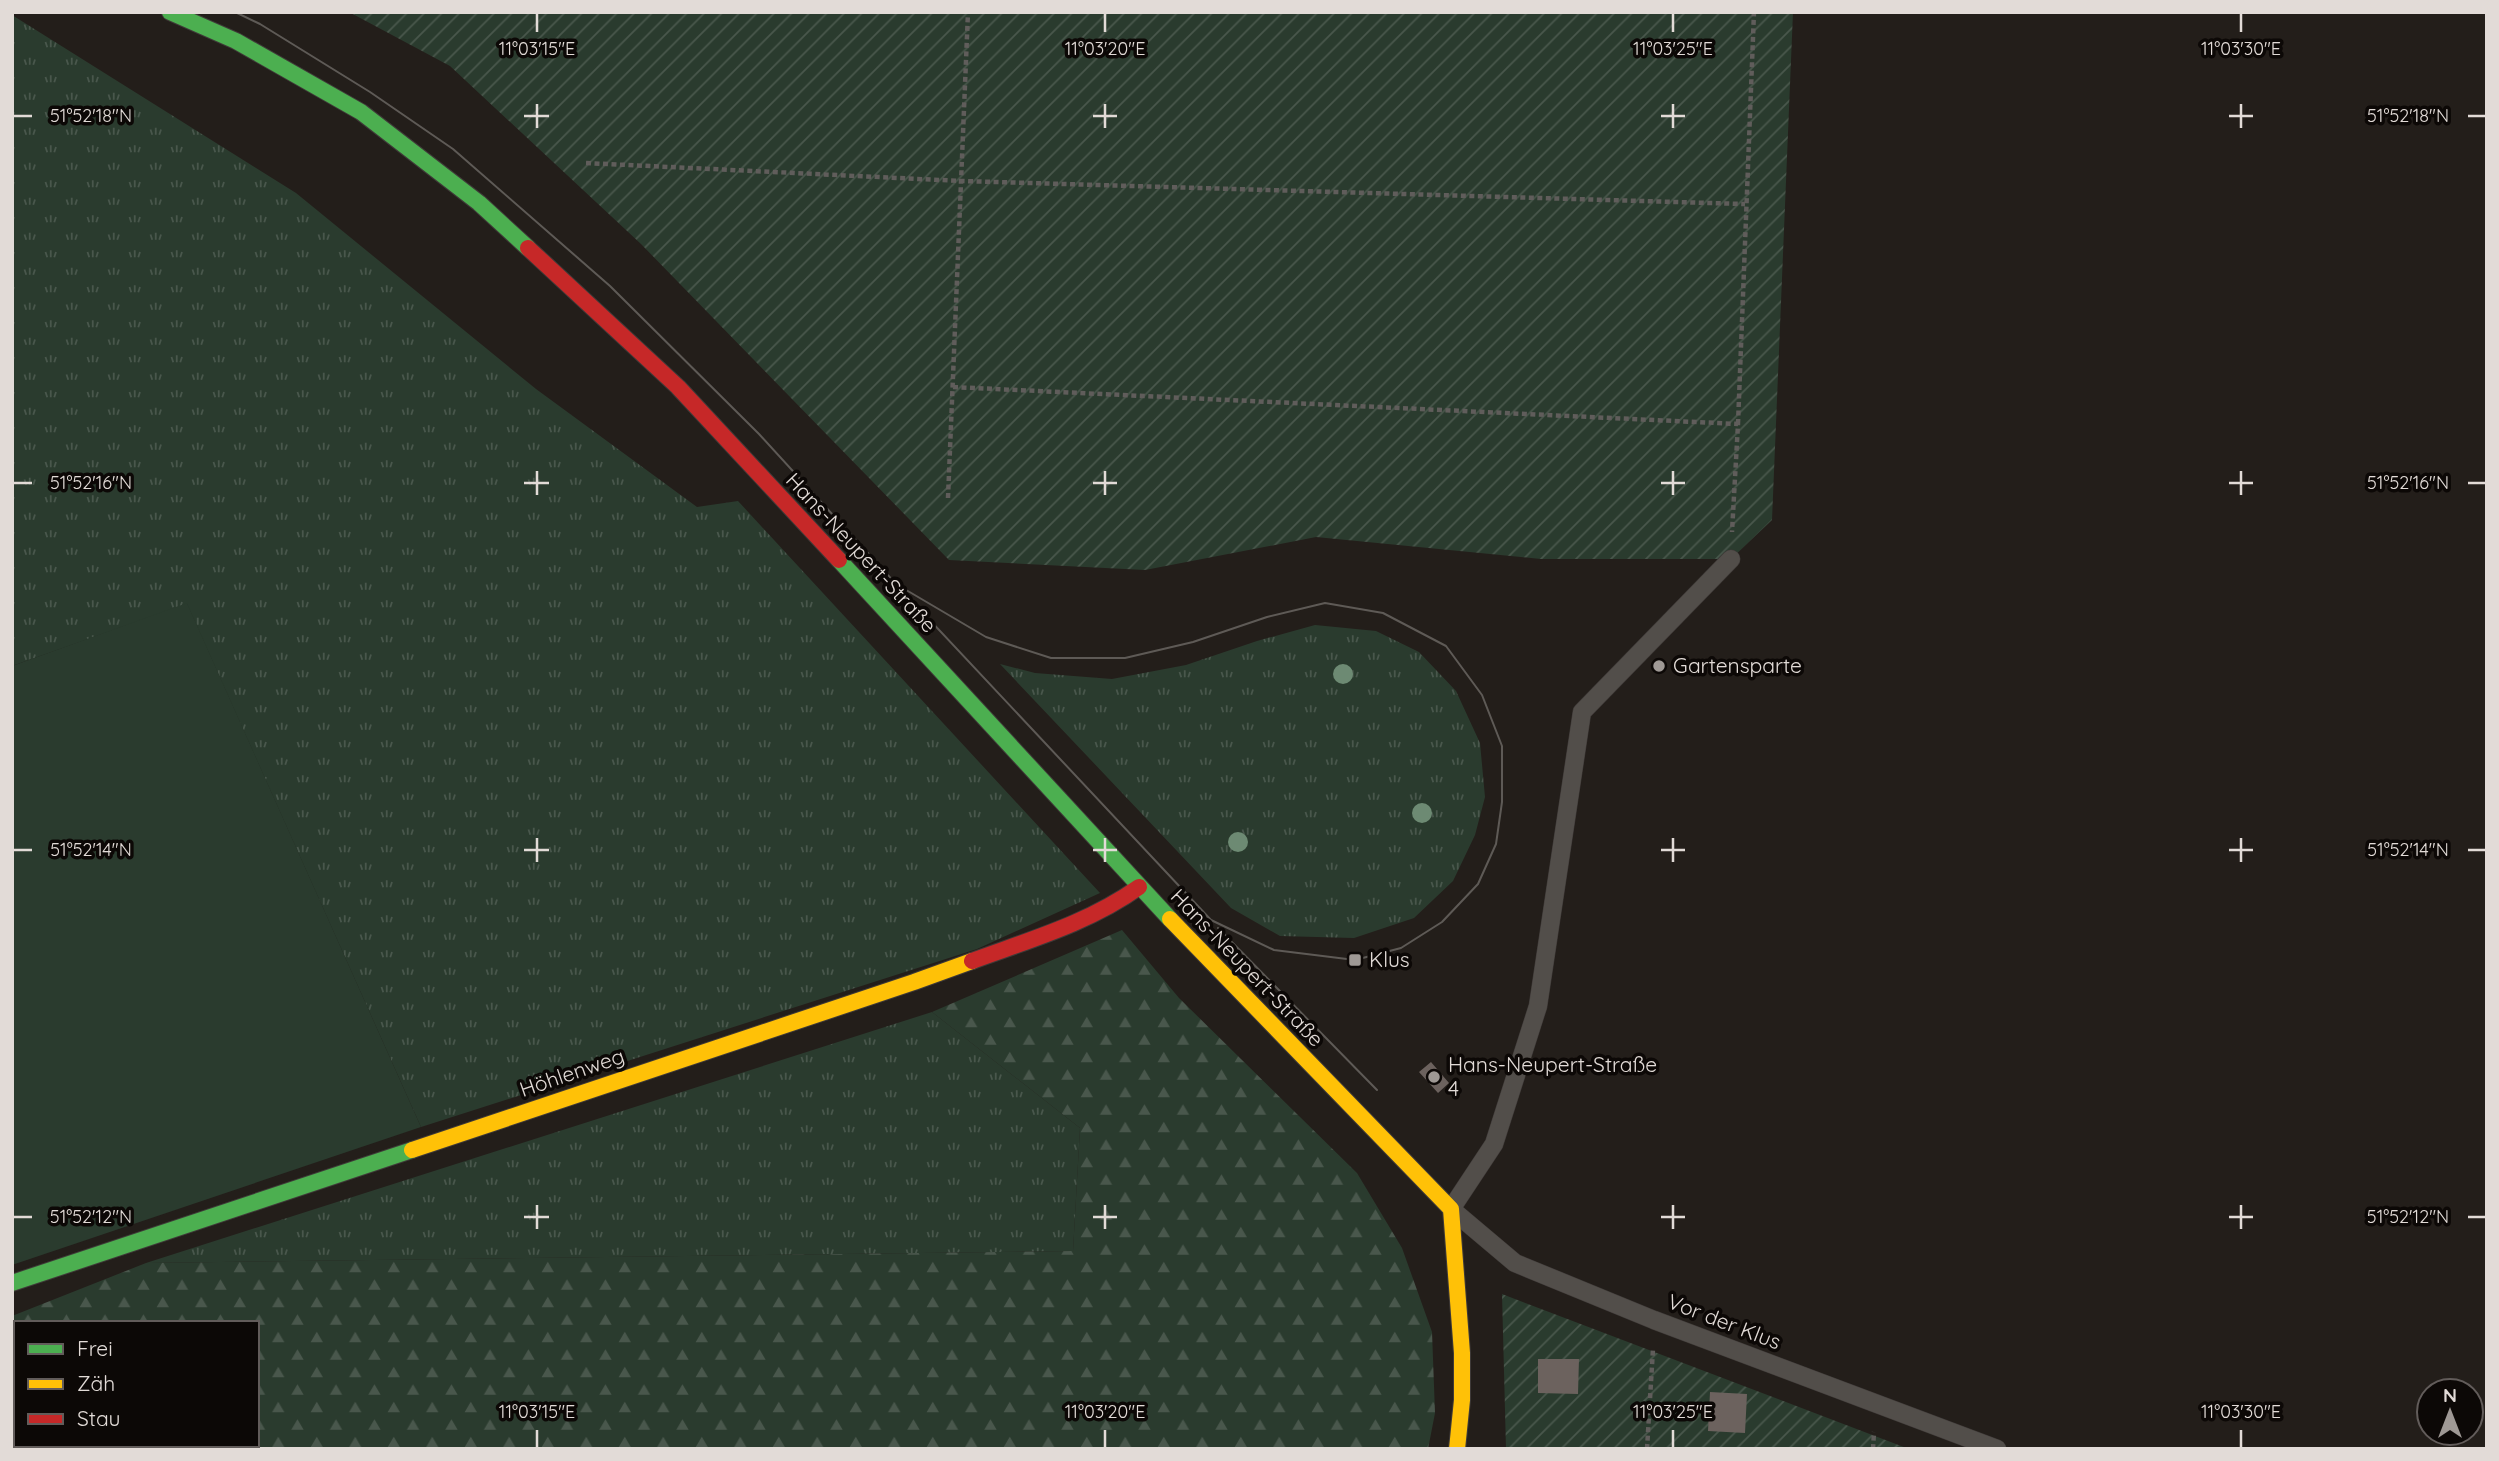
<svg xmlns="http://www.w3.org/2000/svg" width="2499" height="1461" font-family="Quicksand,sans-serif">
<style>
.grass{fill:url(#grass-tufts)}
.forest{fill:url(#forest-firs);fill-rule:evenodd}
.garden{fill:url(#garden-furrows)}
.pitch{fill:#2a3b2e}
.building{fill:#6c625e}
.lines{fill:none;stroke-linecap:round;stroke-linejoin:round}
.lane-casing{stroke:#3f3a38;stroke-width:19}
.fast-casing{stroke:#3f3a38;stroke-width:18}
.slow-casing{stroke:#3f3a38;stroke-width:18}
.jam-casing{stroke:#3f3a38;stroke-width:18}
.path{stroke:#605d5b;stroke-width:4.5;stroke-dasharray:5 3.5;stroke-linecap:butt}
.lane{stroke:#524e4a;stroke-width:18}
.fast{stroke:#4caf50;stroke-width:16}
.slow{stroke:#ffc107;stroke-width:16}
.jam{stroke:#c62828;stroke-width:16}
.tram{stroke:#5e5a56;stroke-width:2}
.tree{fill:#6d8a73}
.ticks{fill:none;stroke:#e2dbd7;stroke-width:2.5}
.poi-dot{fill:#9f9995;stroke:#0c0806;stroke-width:2.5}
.labels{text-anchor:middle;stroke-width:7;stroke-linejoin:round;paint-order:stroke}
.street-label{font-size:21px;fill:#e2dbd7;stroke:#0c0806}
.poi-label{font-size:21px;fill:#e2dbd7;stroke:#0c0806;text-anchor:start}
.ticks-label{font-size:18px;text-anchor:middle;fill:#e2dbd7;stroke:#0c0806;stroke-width:7;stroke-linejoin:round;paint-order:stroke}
</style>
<defs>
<pattern id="grass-tufts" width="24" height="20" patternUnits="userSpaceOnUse" patternTransform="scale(1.75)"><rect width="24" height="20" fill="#2a3b2e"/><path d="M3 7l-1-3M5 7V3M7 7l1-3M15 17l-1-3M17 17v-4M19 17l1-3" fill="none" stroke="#49574c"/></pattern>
<pattern id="forest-firs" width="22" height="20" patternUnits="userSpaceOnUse" patternTransform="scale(1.75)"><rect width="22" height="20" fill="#2a3b2e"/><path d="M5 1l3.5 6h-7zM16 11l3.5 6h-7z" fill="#49574c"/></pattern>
<pattern id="garden-furrows" width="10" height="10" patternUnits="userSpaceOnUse" patternTransform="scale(1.75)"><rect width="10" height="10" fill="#2a3b2e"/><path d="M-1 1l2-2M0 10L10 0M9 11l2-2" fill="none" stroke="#49574c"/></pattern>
</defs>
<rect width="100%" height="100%" fill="#231e1a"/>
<path class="grass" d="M 12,15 L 296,193 L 536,389 L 697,507 L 738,501 L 1100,893 L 977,949 L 421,1127 L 187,604 L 12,666 Z
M 1315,625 L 1376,631 L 1419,652 L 1456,691 L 1480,743 L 1485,797 L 1475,835 L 1453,881 L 1414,918 L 1354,938 L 1280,936 L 1231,908 L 1000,664 L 1035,673 L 1112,679 L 1186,665 L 1257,641 Z
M 932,1012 L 1080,1128 L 1073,1251 L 146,1263 Z"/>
<path class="forest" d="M 1122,930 L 1179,998 L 1357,1173 L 1402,1248 L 1432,1332 L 1435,1413 L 1428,1449 L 12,1449 L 12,1316 L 146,1263 L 1073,1251 L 1080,1128 L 932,1012 ZM 16,1323 L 257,1323 L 257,1445 L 16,1445 Z"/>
<path class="garden" d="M 349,12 L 1793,12 L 1772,520 L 1731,559 L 1541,559 L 1316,537 L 1145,570 L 949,560 L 641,244 L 450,66 Z
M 1502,1294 L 1909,1449 L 1506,1449 Z"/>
<path class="pitch" d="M 187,603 L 421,1127 L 12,1265 L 12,666 Z"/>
<path class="building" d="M 1431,1062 L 1449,1083 L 1438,1093 L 1419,1072 Z
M 1538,1359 L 1579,1359 L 1578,1394 L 1538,1393 Z
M 1710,1392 L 1747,1394 L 1745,1433 L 1708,1431 Z"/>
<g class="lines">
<defs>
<path id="lane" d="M 1731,559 L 1582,712 L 1538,1006 L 1494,1144 L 1451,1209 L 1515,1263 L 1654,1320 L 1997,1449"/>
<path id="fast" d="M 170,12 L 236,41 L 361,112 L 479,203 L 528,248
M 839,560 L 1170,919
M 12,1283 L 412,1150"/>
<path id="slow" d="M 1170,919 L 1451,1209 L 1462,1353 L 1462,1400 L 1457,1449
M 412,1150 L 914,982 L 972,961"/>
<path id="jam" d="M 528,248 L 678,387 L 839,560
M 972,961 C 1029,940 1089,923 1139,887"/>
</defs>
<use href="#lane" class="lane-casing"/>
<use href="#fast" class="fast-casing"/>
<use href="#slow" class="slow-casing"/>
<use href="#jam" class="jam-casing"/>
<path class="path" d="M 586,163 L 961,181 L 1745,204
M 953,387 L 1738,424 L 1732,532
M 1738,424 L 1754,12
M 948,498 L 968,12
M 1647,1449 L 1653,1349
M 1873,1449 L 1874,1432"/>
<use href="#lane" class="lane"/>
<use href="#fast" class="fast"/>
<use href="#slow" class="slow"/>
<use href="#jam" class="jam"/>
<path class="tram" d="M 235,12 L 260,24 L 370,92 L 453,149 L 610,286 L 759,434 L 896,584 L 1211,920 L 1274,950 L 1355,960 L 1401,948 L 1442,922 L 1478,884 L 1496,844 L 1502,802 L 1502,746 L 1482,695 L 1446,646 L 1383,613 L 1325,603 L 1267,617 L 1193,642 L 1125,658 L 1051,658 L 986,637 L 896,584
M 1218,928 L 1377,1090"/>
</g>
<g class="tree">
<circle cx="1343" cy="674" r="10"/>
<circle cx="1422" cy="813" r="10"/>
<circle cx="1238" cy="842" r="10"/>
</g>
<path class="ticks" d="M 537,14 L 537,32M 1105,14 L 1105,32M 1673,14 L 1673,32M 2241,14 L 2241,32M 537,104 L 537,128M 1105,104 L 1105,128M 1673,104 L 1673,128M 2241,104 L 2241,128M 14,116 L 32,116M 524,116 L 549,116M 1093,116 L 1117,116M 1661,116 L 1685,116M 2229,116 L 2253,116M 2468,116 L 2485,116M 537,471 L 537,495M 1105,471 L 1105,495M 1673,471 L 1673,495M 2241,471 L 2241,495M 14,483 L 32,483M 524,483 L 549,483M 1093,483 L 1117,483M 1661,483 L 1685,483M 2229,483 L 2253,483M 2468,483 L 2485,483M 537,838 L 537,862M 1105,838 L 1105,862M 1673,838 L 1673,862M 2241,838 L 2241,862M 14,850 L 32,850M 524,850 L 549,850M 1093,850 L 1117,850M 1661,850 L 1685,850M 2229,850 L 2253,850M 2468,850 L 2485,850M 537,1205 L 537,1229M 1105,1205 L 1105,1229M 1673,1205 L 1673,1229M 2241,1205 L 2241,1229M 14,1217 L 32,1217M 524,1217 L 549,1217M 1093,1217 L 1117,1217M 1661,1217 L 1685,1217M 2229,1217 L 2253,1217M 2468,1217 L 2485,1217M 537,1430 L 537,1447M 1105,1430 L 1105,1447M 1673,1430 L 1673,1447M 2241,1430 L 2241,1447"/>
<g class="poi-dot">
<circle cx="1659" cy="666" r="7"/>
<rect x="1348" y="953" width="14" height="14" rx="3.5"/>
<circle cx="1434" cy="1077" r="7"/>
</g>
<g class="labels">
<g class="street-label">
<text transform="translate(861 553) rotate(47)" y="7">Hans-Neupert-Straße</text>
<text transform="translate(1247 968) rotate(46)" y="7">Hans-Neupert-Straße</text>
<text transform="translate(572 1073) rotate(-19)" y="7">Höhlenweg</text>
<text transform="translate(1724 1322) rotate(21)" y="7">Vor der Klus</text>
</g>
<g class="poi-label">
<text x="1673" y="673">Gartensparte</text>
<text x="1369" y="967">Klus</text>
<text x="1448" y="1072">Hans-Neupert-Straße<tspan x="1448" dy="24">4</tspan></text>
</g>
</g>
<g class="ticks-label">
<text x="537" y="55">11°03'15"E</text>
<text x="1105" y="55">11°03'20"E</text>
<text x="1673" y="55">11°03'25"E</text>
<text x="2241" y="55">11°03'30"E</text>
<text x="91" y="122">51°52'18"N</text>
<text x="2408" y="122">51°52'18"N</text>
<text x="91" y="489">51°52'16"N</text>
<text x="2408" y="489">51°52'16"N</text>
<text x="91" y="856">51°52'14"N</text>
<text x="2408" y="856">51°52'14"N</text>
<text x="91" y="1223">51°52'12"N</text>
<text x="2408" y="1223">51°52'12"N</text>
<text x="537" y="1418">11°03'15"E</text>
<text x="1105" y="1418">11°03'20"E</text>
<text x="1673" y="1418">11°03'25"E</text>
<text x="2241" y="1418">11°03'30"E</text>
</g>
<rect width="2499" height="1461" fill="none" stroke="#e2dbd7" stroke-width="28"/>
<rect x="14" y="1321" width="245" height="126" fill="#0c0806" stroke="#625c5a" stroke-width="2"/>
<rect x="28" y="1344" width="35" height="10" fill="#4caf50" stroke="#625c5a" stroke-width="2"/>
<text x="77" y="1356" font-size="21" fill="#e2dbd7">Frei</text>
<rect x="28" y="1379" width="35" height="10" fill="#ffc107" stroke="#625c5a" stroke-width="2"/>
<text x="77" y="1391" font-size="21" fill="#e2dbd7">Zäh</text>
<rect x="28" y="1414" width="35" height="10" fill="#c62828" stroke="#625c5a" stroke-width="2"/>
<text x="77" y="1426" font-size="21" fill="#e2dbd7">Stau</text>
<g transform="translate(2450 1412)"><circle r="33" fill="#0c0806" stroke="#625c5a" stroke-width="2"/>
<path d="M0-5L12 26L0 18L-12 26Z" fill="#9f9995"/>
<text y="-10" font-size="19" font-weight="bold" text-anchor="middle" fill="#e2dbd7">N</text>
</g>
</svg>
